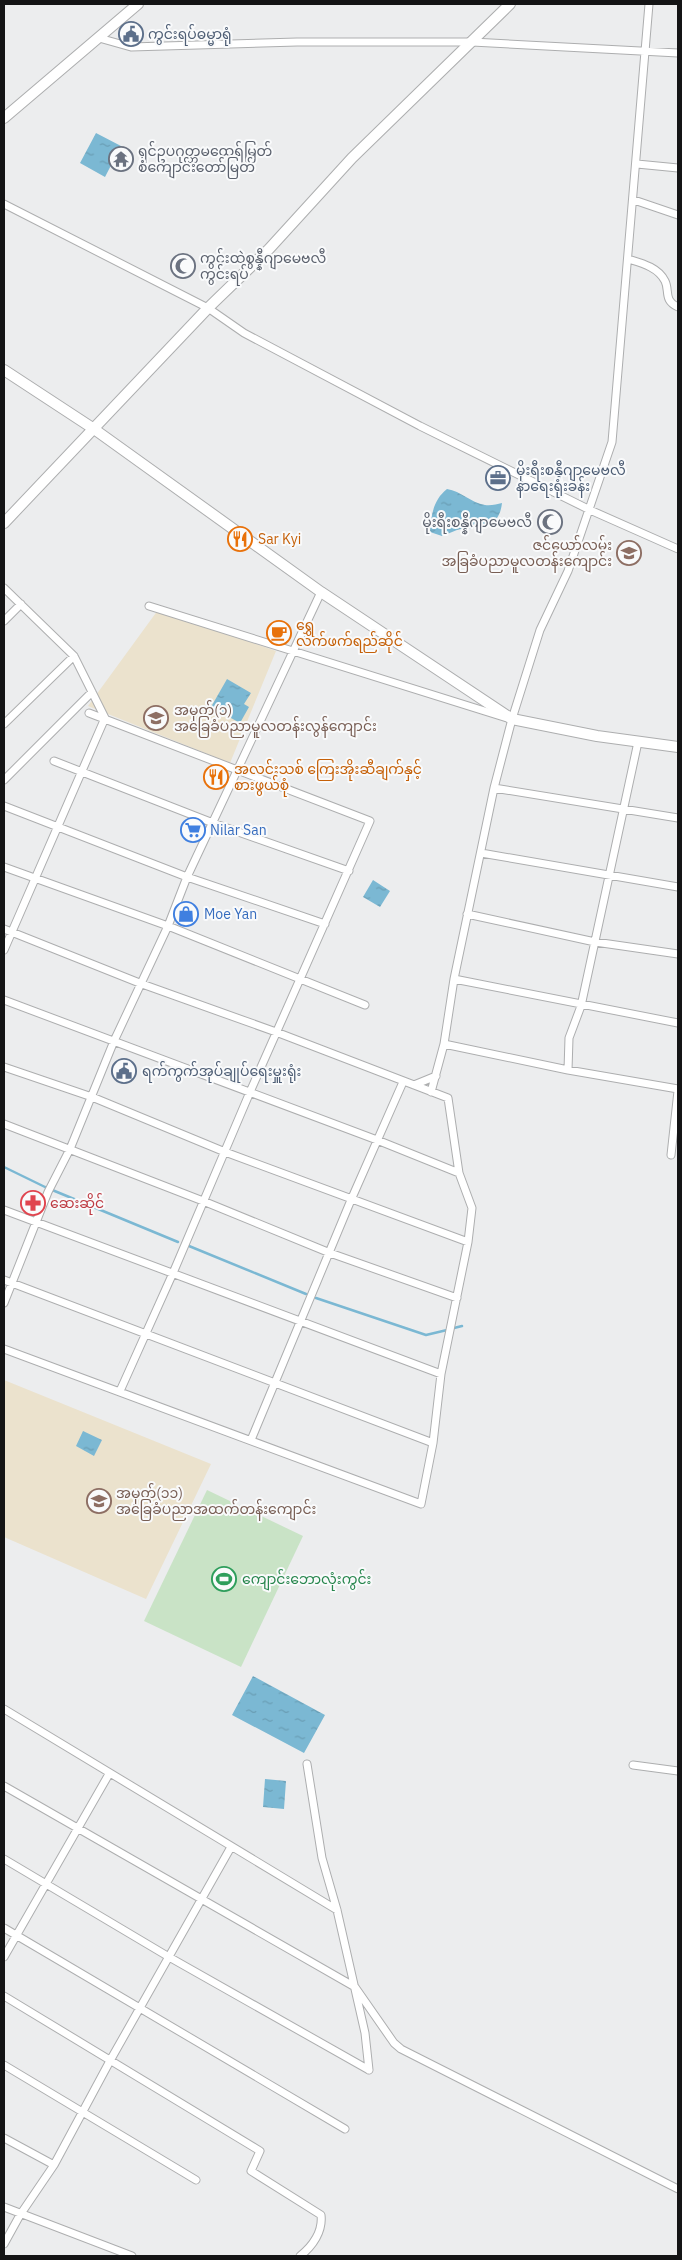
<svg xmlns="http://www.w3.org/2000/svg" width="682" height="2260" font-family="'IBM Plex Sans','Noto Sans Myanmar',sans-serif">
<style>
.education{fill:#ebe2cd}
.pitch{fill:#c9e3c6}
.water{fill:url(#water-ripples)}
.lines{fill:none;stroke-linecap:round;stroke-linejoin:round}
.stream{stroke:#7bb8d3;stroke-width:2.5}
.street-casing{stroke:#adaeaf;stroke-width:9}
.secondary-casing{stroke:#adaeaf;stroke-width:12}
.street{stroke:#fff;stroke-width:7}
.secondary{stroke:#fff;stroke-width:10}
.labels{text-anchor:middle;stroke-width:4;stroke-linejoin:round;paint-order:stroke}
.service-label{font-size:14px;fill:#4e5e75;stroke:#f9fafb;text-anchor:start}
.worship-label{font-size:14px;fill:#5b616d;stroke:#f9fafb;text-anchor:start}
.food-label{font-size:14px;fill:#c56008;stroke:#f9fafb;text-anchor:start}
.education-label{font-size:14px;fill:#785e54;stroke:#f9fafb;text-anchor:start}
.shop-label{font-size:14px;fill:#366cbe;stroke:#f9fafb;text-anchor:start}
.health-label{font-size:14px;fill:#be3a42;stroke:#f9fafb;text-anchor:start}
.leisure-label{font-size:14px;fill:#27864d;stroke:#f9fafb;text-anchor:start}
</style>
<defs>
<pattern id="water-ripples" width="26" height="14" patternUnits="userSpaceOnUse" patternTransform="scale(1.25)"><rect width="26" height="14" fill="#7bb8d3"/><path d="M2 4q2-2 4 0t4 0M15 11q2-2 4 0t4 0" fill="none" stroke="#699db4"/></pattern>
</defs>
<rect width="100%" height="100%" fill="#ecedee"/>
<path class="education" d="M 158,610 L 276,651 L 230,763 L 88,706 Z
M 4,1380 L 211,1464 L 146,1599 L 4,1537 Z"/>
<path class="pitch" d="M 207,1490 L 303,1536 L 241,1667 L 144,1621 Z"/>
<path class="water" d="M 96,133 L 121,146 L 105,177 L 80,163 Z
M 447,489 C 461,491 471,503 485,505 C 491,506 497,504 502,503 C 499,529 481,527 461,529 C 455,530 448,534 442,536 L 430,532 C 431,516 433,500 447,489 Z
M 227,679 L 251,693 L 244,704 L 249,707 L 240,723 L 211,707 Z
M 373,880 L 390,891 L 380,907 L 363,897 Z
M 83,1431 L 102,1440 L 94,1456 L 76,1446 Z
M 253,1676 L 325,1715 L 304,1753 L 232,1715 Z
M 265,1779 L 286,1781 L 284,1809 L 263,1807 Z"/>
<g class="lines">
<path class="stream" d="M 4,1167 L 45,1187 L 178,1242
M 189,1246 L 306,1294
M 316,1298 L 426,1335 L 447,1330
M 454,1328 L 462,1326"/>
<defs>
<path id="street" d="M 99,38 L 131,47 L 297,42 L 472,42 L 678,53
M 637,164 L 678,168
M 634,200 L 678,215
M 4,204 L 208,308 L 244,333 L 420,426 L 590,510 L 678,549
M 628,259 C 641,263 658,267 665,281 C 670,291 663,300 678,307
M 4,588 L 74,656 L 105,718 L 4,950
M 149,606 L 507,718
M 4,621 L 21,604
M 89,713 L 370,821 L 250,1092 L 173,1273 L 120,1391
M 4,724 L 74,656
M 54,761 L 213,823 L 349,871
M 4,780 L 92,692
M 494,788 L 678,818
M 4,806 L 187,877 L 325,924
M 481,853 L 678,887
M 4,867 L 168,926 L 365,1005
M 467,914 L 595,942 L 678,954
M 4,929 L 142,984 L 276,1032 L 448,1098 L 459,1173 L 472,1208 L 468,1242 L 441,1374 L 433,1443 L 421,1504 L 4,1349
M 454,979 L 678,1023
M 4,1000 L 377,1140 L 459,1173
M 444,1044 L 568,1070 L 678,1089
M 4,1067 L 92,1097 L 225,1152 L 468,1242
M 568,1070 L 569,1038 L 581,1006 L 638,742
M 414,1085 L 436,1076
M 431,1092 L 444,1044 L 454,979 L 494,788 L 512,719 L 540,630 L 568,571 L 612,442 L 649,4
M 4,1124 L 203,1201 L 330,1253 L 457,1298
M 671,1155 L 678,1091
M 4,1210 L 441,1374
M 4,1280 L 433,1443
M 4,1303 L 48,1192 L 70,1149 L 114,1041 L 168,926 L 187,877 L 321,592
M 251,1440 L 351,1200 L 403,1082
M 4,1709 L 337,1910
M 307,1764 L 322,1858 L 337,1910 L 365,2033 L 369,2070
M 633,1765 L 678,1771
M 4,1786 L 355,1987 L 394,2043 L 401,2049 L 678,2189
M 4,1859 L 169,1957 L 369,2070
M 4,1928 L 345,2129
M 4,1957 L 109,1774
M 4,1996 L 260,2151 L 251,2171 L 321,2215 C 323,2231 313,2246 300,2256
M 4,2065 L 196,2180
M 4,2138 L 54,2165
M 4,2207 L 132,2256
M 4,2244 L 20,2215 L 54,2165 L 111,2059 L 231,1847"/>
<path id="secondary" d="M 4,118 L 138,4
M 4,370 L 94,429 L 321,592 L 512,719 L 597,736 L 678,747
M 4,523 L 208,308 L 269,249 L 352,158 L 510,4"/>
</defs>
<use href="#street" class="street-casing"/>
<use href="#secondary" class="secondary-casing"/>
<use href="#street" class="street"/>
<use href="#secondary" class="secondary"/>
</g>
<defs>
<symbol id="civic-ring" viewBox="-11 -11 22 22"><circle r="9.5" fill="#f9fafb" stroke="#5c6f8a" stroke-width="1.5"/><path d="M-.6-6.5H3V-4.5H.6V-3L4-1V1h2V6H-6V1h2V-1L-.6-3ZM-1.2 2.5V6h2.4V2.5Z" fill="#5c6f8a"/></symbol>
<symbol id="temple-ring" viewBox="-11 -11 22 22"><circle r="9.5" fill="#f9fafb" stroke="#6b7280" stroke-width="1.5"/><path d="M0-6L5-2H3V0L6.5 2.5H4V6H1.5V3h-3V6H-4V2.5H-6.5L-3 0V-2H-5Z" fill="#6b7280"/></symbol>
<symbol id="mosque-ring" viewBox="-11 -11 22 22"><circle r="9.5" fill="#f9fafb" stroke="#6b7280" stroke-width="1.5"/><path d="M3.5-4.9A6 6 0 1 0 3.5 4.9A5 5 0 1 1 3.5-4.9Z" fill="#6b7280"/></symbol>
<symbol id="office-ring" viewBox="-11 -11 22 22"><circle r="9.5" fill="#f9fafb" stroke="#5c6f8a" stroke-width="1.5"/><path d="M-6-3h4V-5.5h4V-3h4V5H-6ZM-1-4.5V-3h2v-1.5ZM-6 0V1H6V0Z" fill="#5c6f8a"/></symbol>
<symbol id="restaurant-ring" viewBox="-11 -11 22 22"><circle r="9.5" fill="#f9fafb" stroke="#e8710a" stroke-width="1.5"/><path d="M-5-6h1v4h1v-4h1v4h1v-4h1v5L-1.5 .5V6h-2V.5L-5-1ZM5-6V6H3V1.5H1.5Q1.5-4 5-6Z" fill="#e8710a"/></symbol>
<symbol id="school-ring" viewBox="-11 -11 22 22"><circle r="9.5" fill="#f9fafb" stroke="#8d6e63" stroke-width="1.5"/><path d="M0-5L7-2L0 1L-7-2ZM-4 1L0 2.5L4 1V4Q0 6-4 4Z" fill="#8d6e63"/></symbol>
<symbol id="cafe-ring" viewBox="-11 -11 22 22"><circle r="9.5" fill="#f9fafb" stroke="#e8710a" stroke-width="1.5"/><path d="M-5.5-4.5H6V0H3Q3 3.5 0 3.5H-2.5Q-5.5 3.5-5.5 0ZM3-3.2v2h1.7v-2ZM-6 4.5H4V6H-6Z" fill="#e8710a"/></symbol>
<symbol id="supermarket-ring" viewBox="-11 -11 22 22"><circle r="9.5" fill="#f9fafb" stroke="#3f7fe0" stroke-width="1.5"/><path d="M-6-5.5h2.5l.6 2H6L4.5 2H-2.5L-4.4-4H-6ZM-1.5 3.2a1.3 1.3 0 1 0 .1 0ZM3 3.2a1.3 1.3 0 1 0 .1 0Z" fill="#3f7fe0"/></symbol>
<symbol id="shop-ring" viewBox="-11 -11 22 22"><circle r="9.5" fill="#f9fafb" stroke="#3f7fe0" stroke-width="1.5"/><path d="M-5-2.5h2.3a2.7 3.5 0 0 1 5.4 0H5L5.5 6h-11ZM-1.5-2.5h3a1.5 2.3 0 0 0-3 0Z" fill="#3f7fe0"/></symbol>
<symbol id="pharmacy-ring" viewBox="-11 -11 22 22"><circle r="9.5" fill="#f9fafb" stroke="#e0444e" stroke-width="1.5"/><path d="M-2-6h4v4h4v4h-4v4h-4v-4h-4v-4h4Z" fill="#e0444e"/></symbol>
<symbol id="stadium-ring" viewBox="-11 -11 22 22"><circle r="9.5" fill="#f9fafb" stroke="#2e9e5b" stroke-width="1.5"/><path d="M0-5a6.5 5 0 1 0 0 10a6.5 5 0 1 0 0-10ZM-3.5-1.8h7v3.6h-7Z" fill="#2e9e5b"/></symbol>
</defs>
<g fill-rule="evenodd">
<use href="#civic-ring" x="117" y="20" width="28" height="28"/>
<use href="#temple-ring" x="107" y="145" width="28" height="28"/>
<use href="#mosque-ring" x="169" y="252" width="28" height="28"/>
<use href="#office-ring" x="484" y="464" width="28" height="28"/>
<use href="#mosque-ring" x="536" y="508" width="28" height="28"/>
<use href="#restaurant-ring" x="226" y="525" width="28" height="28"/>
<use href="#school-ring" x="615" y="539" width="28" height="28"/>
<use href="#cafe-ring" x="265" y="619" width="28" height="28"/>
<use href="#school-ring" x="142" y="704" width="28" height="28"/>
<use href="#restaurant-ring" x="202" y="763" width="28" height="28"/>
<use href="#supermarket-ring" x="179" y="816" width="28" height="28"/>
<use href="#shop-ring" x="172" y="900" width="28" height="28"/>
<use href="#civic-ring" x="110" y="1057" width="28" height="28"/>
<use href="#pharmacy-ring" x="19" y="1189" width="28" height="28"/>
<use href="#school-ring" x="85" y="1487" width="28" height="28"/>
<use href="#stadium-ring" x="210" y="1565" width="28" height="28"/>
</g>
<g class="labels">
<g class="service-label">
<text x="148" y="39">ကွင်းရပ်ဓမ္မာရုံ</text>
<text x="516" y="475">မိုးရီးစန္နီဂျာမေဗလီ<tspan x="516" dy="16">နာရေးရုံးခန်း</tspan></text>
<text x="142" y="1076">ရက်ကွက်အုပ်ချုပ်ရေးမှူးရုံး</text>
</g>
<g class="worship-label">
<text x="138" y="156">ရှင်ဥပဂုတ္တမထေရ်မြတ်<tspan x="138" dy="16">စံကျောင်းတော်မြတ်</tspan></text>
<text x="200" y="263">ကွင်းထဲစွန္နီဂျာမေဗလီ<tspan x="200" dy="16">ကွင်းရပ်</tspan></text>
<text x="532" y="527" text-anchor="end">မိုးရီးစန္နီဂျာမေဗလီ</text>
</g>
<g class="food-label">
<text x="258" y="544">Sar Kyi</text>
<text x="296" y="630">ရွှေ<tspan x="296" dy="16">လက်ဖက်ရည်ဆိုင်</tspan></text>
<text x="234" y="774">အလင်းသစ် ကြေးအိုးဆီချက်နှင့်<tspan x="234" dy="16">စားဖွယ်စုံ</tspan></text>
</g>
<g class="education-label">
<text x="612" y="550" text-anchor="end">ဇင်ယော်လမ်း<tspan x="612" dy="16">အခြခံပညာမူလတန်းကျောင်း</tspan></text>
<text x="174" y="715">အမှတ်(၁)<tspan x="174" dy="16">အခြေခံပညာမူလတန်းလွန်ကျောင်း</tspan></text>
<text x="116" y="1498">အမှတ်(၁၁)<tspan x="116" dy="16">အခြေခံပညာအထက်တန်းကျောင်း</tspan></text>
</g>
<g class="shop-label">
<text x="210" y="835">Nilar San</text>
<text x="204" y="919">Moe Yan</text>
</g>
<g class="health-label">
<text x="50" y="1208">ဆေးဆိုင်</text>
</g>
<g class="leisure-label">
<text x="242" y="1584">ကျောင်းဘောလုံးကွင်း</text>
</g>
</g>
<rect width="682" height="2260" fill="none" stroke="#141415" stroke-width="10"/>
</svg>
